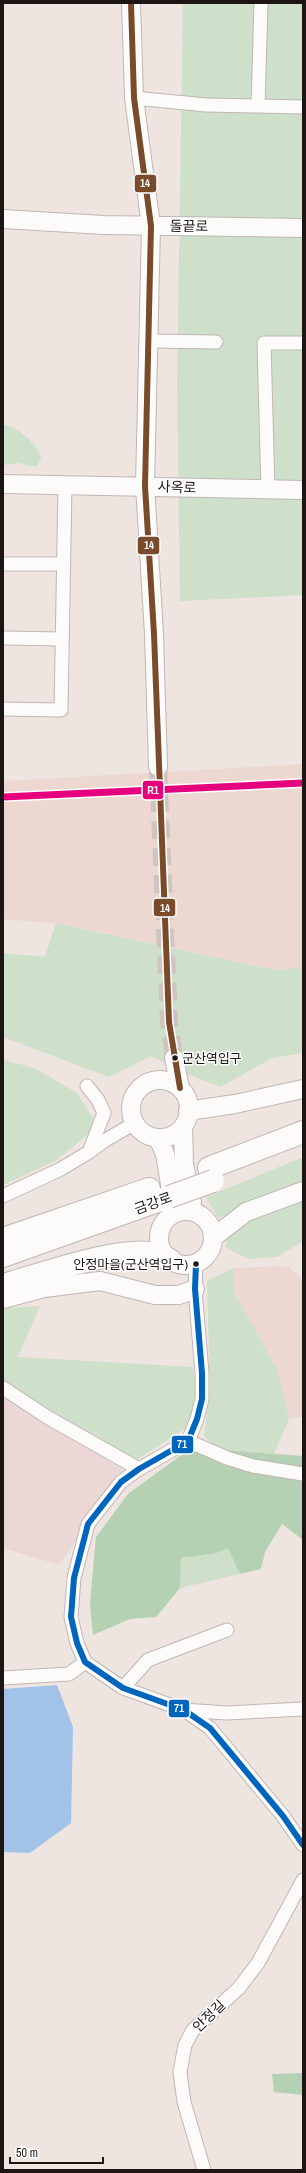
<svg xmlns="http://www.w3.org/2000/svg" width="306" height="2173" font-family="'Archivo Narrow','Noto Sans KR',sans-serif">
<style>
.built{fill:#ecd8d1}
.industrial{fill:#ebd7d5}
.green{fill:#cee0c9}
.forest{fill:#b5d1b3}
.water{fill:#a3c2e8}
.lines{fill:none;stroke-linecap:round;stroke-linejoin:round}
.secondary-tunnel{stroke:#cec5c1;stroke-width:18;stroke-dasharray:18 9;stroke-linecap:butt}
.street-casing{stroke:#bfb7b5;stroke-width:15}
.secondary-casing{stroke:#bfb7b5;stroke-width:20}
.highway-casing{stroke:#bfb7b5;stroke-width:24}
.street{stroke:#fcfbfa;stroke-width:13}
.secondary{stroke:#fcfbfa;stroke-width:18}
.highway{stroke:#fcfbfa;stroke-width:22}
.highway-bridge-casing{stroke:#bfb7b5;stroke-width:24;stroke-linecap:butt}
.highway-bridge{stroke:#fcfbfa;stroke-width:22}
.bus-1-casing{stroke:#fff;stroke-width:9}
.bus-2-casing{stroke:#fff;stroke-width:9}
.bus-1{stroke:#7a4b2a;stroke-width:6}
.bus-2{stroke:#0065bd;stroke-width:6}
.rail-1-casing{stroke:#fff;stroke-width:10}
.rail-1{stroke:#e5007d;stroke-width:7}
.bus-dot{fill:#1c1513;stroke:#fff;stroke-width:1.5}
.labels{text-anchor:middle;stroke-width:3;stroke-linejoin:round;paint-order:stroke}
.bus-label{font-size:13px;fill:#1c1513;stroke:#fff;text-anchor:start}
.street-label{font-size:14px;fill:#1c1513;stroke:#fff}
.line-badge{stroke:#fff;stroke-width:1.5}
.badge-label{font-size:11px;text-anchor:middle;font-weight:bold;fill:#fff}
</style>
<rect width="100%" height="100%" fill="#eee4e0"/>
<path class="built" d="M 303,764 L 303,968 L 275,970 L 63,924 L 3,919 L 3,781 Z
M 288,1266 L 303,1280 L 303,1417 L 289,1419 L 277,1369 L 233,1290 L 234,1268 Z"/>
<path class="industrial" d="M 3,1396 L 123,1470 L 59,1565 L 3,1548 Z"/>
<path class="green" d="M 183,3 L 303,3 L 303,595 L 180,601 L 177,386 Z
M 3,425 C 16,425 40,446 41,459 L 37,466 L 28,466 L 19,463 L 3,465 Z
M 56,923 L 275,970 L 303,968 L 303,1053 L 272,1058 L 221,1087 L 190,1075 L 151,1056 L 109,1077 L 3,1037 L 3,953 L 45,957 Z
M 3,1060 L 35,1068 L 77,1093 L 98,1126 L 57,1160 L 3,1185 Z
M 303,1157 L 303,1184 L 218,1218 L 206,1197 Z
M 303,1199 L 303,1241 L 277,1257 L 248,1259 L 225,1247 L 230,1230 L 276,1208 Z
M 234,1268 L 233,1290 L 277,1369 L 289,1419 L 274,1454 L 220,1450 L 204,1436 L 210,1393 L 207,1281 Z
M 40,1306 L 18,1357 L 193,1367 L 197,1395 L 188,1427 L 136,1460 L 3,1383 L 3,1308 Z
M 229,1548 L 240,1574 L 180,1588 L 181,1558 L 217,1553 Z"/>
<path class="forest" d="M 188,1450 L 220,1450 L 303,1456 L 303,1540 L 282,1524 L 265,1552 L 261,1569 L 240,1574 L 228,1548 L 217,1553 L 181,1558 L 180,1588 L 156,1617 L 130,1619 L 93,1635 L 90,1603 L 96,1537 L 128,1494 Z
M 303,2073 L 303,2095 L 274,2092 L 272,2074 Z"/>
<path class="water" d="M 57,1685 L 73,1727 L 71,1823 L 30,1853 L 3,1852 L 3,1689 Z"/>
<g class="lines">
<path class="secondary-tunnel" d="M 158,767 L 169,1022 L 174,1058"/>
<defs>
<path id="street" d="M 261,3 L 258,106 L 303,107
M 134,98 L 206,105 L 258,106
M 148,341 L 216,342
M 268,490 L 264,343 L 303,343
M 3,564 L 63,564
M 3,638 L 62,639
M 3,709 L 61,710 L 65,485
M 87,1086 L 98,1100 L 104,1113 L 89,1152
M 3,1196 L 61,1169 L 89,1152 L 104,1141 L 135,1123
M 196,1264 L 195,1289 L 202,1373 L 202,1399 L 197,1419 L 188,1441 L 139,1469 L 121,1482 L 88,1524 L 74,1578 L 71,1617 L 77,1643 L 85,1662 L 123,1688 L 184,1710 L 210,1728 L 283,1816 L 303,1845
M 3,1388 L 47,1417 L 139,1469
M 188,1441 L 227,1458 L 253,1466 L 303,1474
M 3,1678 L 69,1674 L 85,1662
M 123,1688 L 148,1660 L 227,1630
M 184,1710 L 226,1713 L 303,1709
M 204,2170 L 184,2102 L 180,2072 L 185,2045 L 193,2030 L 239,1988 L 258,1963 L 303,1880"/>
<path id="secondary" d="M 131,3 L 134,98 L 151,226 L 145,486 L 154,634 L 158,767
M 3,219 L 103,225 L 303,228
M 3,484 L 303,490
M 174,1058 L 180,1088
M131 1109a29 29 0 1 1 58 0a29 29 0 1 1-58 0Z
M 188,1111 L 235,1104 L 303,1089
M 183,1127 L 184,1164 L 192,1202
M 158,1138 L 165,1154 L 174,1209
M159 1238a27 27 0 1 1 54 0a27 27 0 1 1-54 0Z
M 214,1237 L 246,1212 L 303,1191
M 3,1299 L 44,1288 L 100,1281 L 155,1295 L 179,1295 L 195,1289"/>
<path id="highway" d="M 209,1168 L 303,1132
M 3,1239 L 149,1189
M 3,1256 L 169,1197
M 3,1285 C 39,1275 122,1245 156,1254 C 161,1255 166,1258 170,1260"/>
</defs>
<use href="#street" class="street-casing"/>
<use href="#secondary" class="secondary-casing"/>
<use href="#highway" class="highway-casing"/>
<use href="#street" class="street"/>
<use href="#secondary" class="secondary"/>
<use href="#highway" class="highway"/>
<defs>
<path id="highway-bridge" d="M 169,1197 L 213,1181"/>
</defs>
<use href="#highway-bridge" class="highway-bridge-casing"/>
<use href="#highway-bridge" class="highway-bridge"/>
<defs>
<path id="bus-1" d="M 131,3 L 134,98 L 151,226 L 145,486 L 154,634 L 169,1022 L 180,1088"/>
<path id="bus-2" d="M 196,1264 L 195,1289 L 202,1373 L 202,1399 L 197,1419 L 188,1441 L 139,1469 L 121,1482 L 88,1524 L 74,1578 L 71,1617 L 77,1643 L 85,1662 L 123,1688 L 184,1710 L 210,1728 L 283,1816 L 303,1845"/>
</defs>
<use href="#bus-1" class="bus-1-casing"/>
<use href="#bus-2" class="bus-2-casing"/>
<use href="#bus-1" class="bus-1"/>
<use href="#bus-2" class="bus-2"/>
<defs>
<path id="rail-1" d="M 3,797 L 303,783"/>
</defs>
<use href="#rail-1" class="rail-1-casing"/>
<use href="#rail-1" class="rail-1"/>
</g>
<g class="bus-dot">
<circle cx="175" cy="1058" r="3.5"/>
<circle cx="196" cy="1264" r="3.5"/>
</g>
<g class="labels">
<g class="bus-label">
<text x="182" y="1063">군산역입구</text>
<text x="188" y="1269" text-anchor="end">안정마을(군산역입구)</text>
</g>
<g class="street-label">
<text transform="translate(189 226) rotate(1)" y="5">돌끝로</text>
<text transform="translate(177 487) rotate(2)" y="5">사옥로</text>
<text transform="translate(153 1203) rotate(-20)" y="5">금강로</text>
<text transform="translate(209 2016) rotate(-44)" y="5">안정길</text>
</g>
</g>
<g class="line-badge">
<rect x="134" y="174" width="23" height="19" rx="4" fill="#7a4b2a"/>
<rect x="137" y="536" width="23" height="19" rx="4" fill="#7a4b2a"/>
<rect x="142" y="780" width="22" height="20" rx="4" fill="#e5007d"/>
<rect x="153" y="898" width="23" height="19" rx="4" fill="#7a4b2a"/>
<rect x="171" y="1435" width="23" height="19" rx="4" fill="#0065bd"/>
<rect x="168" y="1699" width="22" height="19" rx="4" fill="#0065bd"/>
</g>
<g class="badge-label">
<text x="145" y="187">14</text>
<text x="149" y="549">14</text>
<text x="153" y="794">R1</text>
<text x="165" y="912">14</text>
<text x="182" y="1448">71</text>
<text x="179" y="1712">71</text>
</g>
<rect width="306" height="2173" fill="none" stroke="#1c1513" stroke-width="8"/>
<path d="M10 2157v6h93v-6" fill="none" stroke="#1c1513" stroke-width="2"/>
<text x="16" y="2157" font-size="12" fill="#1c1513" stroke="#ffffff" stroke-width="3" paint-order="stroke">50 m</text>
</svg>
